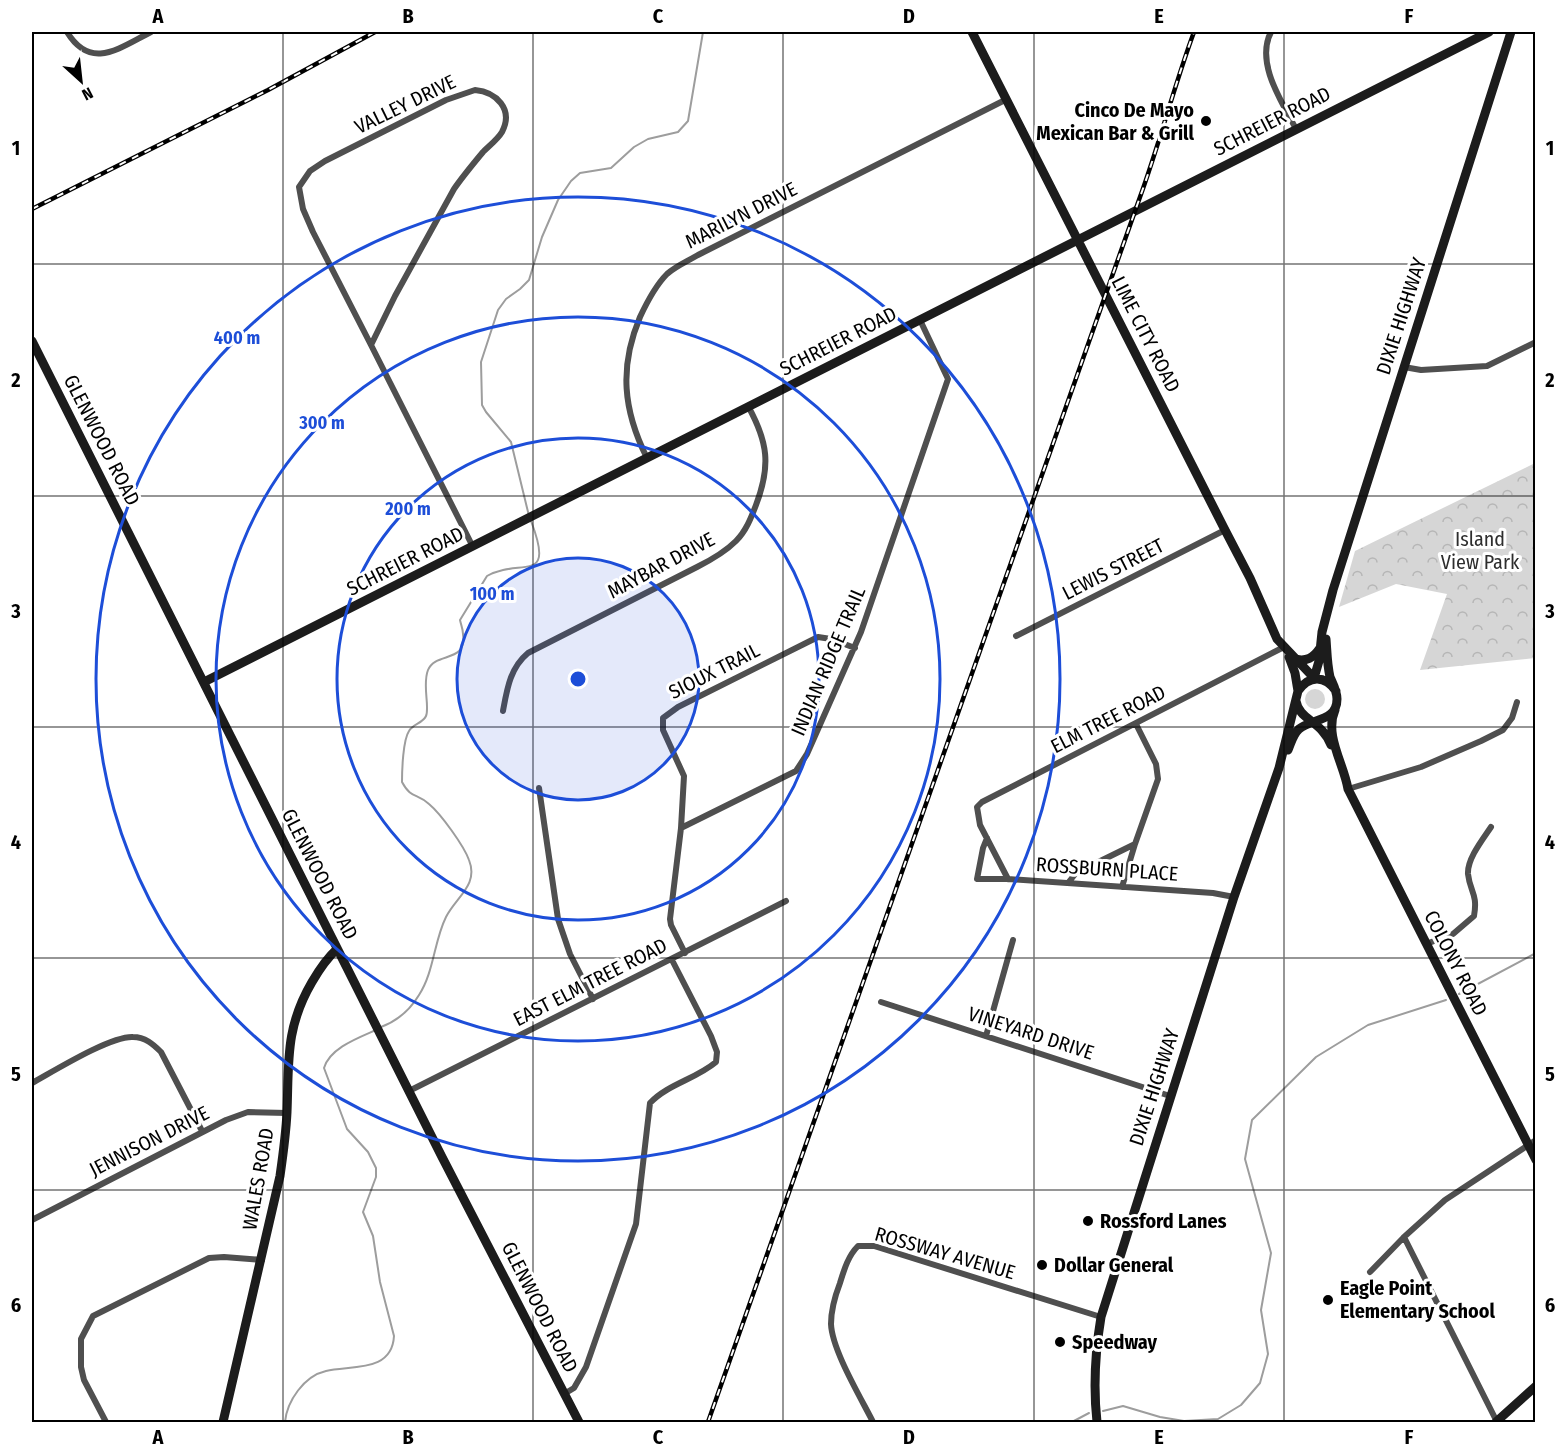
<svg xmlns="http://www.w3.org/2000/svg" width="1567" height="1454" font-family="'Fira Sans Condensed',sans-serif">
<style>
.green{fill:#d6d6d6}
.forest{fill:url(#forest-crowns)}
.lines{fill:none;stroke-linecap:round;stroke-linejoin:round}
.stream{stroke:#9d9d9d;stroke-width:2}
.street{stroke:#4f4f4f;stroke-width:6}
.secondary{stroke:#1c1c1c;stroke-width:9}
.rail-casing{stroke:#000;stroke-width:4.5}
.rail{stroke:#fff;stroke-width:2;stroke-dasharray:7;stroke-linecap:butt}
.grid{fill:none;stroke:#000;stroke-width:1.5;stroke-opacity:0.55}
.ring{fill:none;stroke:#1d4ed8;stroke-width:3}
.poi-dot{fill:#000;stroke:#fff;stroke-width:2}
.labels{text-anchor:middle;stroke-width:6;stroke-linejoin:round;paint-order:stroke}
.street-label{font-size:20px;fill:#000;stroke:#fff}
.poi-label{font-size:20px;font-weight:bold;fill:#000;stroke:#fff;text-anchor:start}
.park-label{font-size:20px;fill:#2d2d2d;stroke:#fff}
.centre{fill:#1d4ed8;stroke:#fff;stroke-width:3}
.ring-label{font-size:18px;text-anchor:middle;font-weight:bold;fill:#1d4ed8;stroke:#fff;stroke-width:6;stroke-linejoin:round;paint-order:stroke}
.neatline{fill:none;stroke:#000;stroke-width:2}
.grid-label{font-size:20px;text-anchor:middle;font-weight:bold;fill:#000}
</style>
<defs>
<pattern id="forest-crowns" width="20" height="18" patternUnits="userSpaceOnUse" patternTransform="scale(1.5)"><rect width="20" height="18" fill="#d6d6d6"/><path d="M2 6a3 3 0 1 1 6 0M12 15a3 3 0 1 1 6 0" fill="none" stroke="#b6b6b6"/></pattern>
</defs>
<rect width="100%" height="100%" fill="#fff"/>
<path class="green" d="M1305 699a10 10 0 1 1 20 0a10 10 0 1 1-20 0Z"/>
<path class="forest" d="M 1535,463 L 1535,658 L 1420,670 L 1447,594 L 1396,584 L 1339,607 L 1355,551 Z"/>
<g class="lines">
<path class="stream" d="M 529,516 L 511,442 L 486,412 L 482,405 L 481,362 L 498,310 L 506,299 L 520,289 L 529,280 L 542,237 L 558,200 L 571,181 L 580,173 L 611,168 L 634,147 L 648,139 L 678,132 L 688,121 L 703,32
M 1459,994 L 1536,953
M 381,1027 C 397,1021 410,1010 419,995 C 434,972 434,941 446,917 C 456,897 479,885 469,860 C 464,846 441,814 429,804 C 417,793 411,799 402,782 C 402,770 403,740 409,731 C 413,724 423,723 426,716 C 430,707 422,685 428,670 C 436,651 467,664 463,634 C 463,629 461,625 460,620 L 487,576 C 520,557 556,586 531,521
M 1103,1411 L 1123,1406 L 1160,1417 L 1184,1421 L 1218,1419 L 1241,1405 L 1260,1383 L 1268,1354 L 1261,1310 L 1271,1253 L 1245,1159 L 1252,1120 L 1316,1057 L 1368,1025 L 1446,1000
M 285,1422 C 287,1401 304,1376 326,1371 C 351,1365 392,1373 394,1336 L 380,1282 L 373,1236 L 363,1212 L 376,1177 L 376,1168 L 368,1152 L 347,1129 L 324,1068 C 330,1048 358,1038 376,1030
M 1072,1422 L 1089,1413"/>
<path class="street" d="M 67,32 C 91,71 119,48 151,32
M 1271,32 C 1255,63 1282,102 1296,129
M 475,90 C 496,92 514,109 502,132 C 498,139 489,146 483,152 C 473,164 463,176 454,189 L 395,296 L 371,345 L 313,232 L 303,209 L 299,187 L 310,171 L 325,161 L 446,100 Z
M 371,345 L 473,547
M 1404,367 L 1421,370 L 1487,366 L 1536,342
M 647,458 C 623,410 619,367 640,317 C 647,302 655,286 667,274 C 676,266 688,261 698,255 L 1007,99
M 1016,636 L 1225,530
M 503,711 C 507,689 510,668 528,653 L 697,567 C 711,560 725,552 736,541 C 746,531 751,518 756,505 C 771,466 768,442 748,406
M 539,788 L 558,919 L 570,954 L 593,999
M 1348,789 L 1421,767 L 1481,741 L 1503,730 L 1512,718 L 1517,702
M 681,828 L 684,776 L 663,730 L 663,718 L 678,707 L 818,637 L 831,639 L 855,648
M 987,838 L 983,848 L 977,879 L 1008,879 L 1213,893 L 1234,897
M 1008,879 L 980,825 L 977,807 L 982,802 L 1284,647
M 1068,883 L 1076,873 L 1084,869 L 1135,844 L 1158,779 L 1156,764 L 1136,724
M 1122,887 L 1135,844
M 1426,944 L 1453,934 L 1474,916 C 1478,894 1470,892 1468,874 C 1467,859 1483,839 1491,827
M 685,953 L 671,925 L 670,919 L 681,828 L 796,771 L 807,754 L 861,632 L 948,379 L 920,320
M 881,1002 L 1170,1096
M 986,1036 L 1013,940
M 32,1083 C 54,1071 110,1036 133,1037 C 145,1037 153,1044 161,1052 L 202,1131
M 409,1091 L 786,901
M 32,1220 L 226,1120 L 248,1112 L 287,1113
M 1404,1237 L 1497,1422
M 1370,1272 L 1404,1237 L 1445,1200 L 1536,1140
M 564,1394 L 574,1388 L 586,1367 L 636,1224 L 650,1103 C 668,1084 696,1079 716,1062 L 717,1052 L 711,1036 L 672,960
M 106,1422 L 84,1380 L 81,1367 L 81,1339 L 93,1316 L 209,1258 L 224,1257 L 262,1260
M 873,1422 C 861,1398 832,1350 831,1324 C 831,1310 835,1296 840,1283 C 844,1270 848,1256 858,1246 L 874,1246 L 1101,1317"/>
<path class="secondary" d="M 972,32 L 1225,530 L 1250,578 L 1277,639 L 1314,678
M 32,341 L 442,1157 L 579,1422
M 1289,657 L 1295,673 L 1298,691
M 1294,659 C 1307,662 1313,658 1320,648
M 1314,678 L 1319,661 L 1322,632 L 1333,590 L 1511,32
M 204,682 L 1489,32
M 1296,701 C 1299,720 1322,721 1331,745
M 1335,710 C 1324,735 1344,764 1348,789 L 1536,1160
M 1288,750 C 1291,743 1293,734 1299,729 C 1312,718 1337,722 1337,699 C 1337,691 1333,684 1330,677 C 1327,664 1327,651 1326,639
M 223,1422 L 280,1176 C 283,1155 286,1134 287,1112 C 289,1062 285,1028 312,982 C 319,970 326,959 337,949
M 1097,1422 C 1093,1386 1095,1353 1101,1317 L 1234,897 L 1279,768 L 1298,691 C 1309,675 1325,675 1336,691
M 1496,1422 L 1536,1386"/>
<defs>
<path id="rail" d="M 32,209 L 268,90 L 375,32
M 708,1422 L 1140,197 C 1160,142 1174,86 1194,32"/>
</defs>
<use href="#rail" class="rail-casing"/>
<use href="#rail" class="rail"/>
</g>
<path class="grid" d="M 283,32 L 283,1422M 533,32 L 533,1422M 783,32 L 783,1422M 1034,32 L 1034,1422M 1284,32 L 1284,1422M 32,264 L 1536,264M 32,496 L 1536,496M 32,727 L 1536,727M 32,958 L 1536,958M 32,1190 L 1536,1190"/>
<circle cx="578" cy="679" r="121" fill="#1d4ed8" fill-opacity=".12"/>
<g class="ring">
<circle cx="578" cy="679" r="121"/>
<circle cx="578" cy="679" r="241"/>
<circle cx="578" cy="679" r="362"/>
<circle cx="578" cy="679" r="482"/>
</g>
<g class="poi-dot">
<circle cx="1206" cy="121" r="6"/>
<circle cx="1088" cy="1221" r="6"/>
<circle cx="1042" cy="1265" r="6"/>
<circle cx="1328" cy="1300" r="6"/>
<circle cx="1060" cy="1342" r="6"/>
</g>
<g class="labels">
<g class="street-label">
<text transform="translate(405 104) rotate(-26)" y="7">VALLEY DRIVE</text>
<text transform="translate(1272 121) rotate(-27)" y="7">SCHREIER ROAD</text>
<text transform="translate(741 215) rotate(-27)" y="7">MARILYN DRIVE</text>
<text transform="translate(1401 316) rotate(-72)" y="7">DIXIE HIGHWAY</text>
<text transform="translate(1146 334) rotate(63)" y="7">LIME CITY ROAD</text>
<text transform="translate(838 341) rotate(-27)" y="7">SCHREIER ROAD</text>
<text transform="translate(102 440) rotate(63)" y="7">GLENWOOD ROAD</text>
<text transform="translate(405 561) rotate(-27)" y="7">SCHREIER ROAD</text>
<text transform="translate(661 565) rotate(-28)" y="7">MAYBAR DRIVE</text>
<text transform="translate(1113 569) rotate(-27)" y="7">LEWIS STREET</text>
<text transform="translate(828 661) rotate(-67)" y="7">INDIAN RIDGE TRAIL</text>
<text transform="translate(714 671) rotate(-27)" y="7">SIOUX TRAIL</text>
<text transform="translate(1108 719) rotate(-27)" y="7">ELM TREE ROAD</text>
<text transform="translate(1107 869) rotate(4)" y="7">ROSSBURN PLACE</text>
<text transform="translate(320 874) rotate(63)" y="7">GLENWOOD ROAD</text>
<text transform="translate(1456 963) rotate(63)" y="7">COLONY ROAD</text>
<text transform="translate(590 982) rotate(-27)" y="7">EAST ELM TREE ROAD</text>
<text transform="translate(1031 1033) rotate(18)" y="7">VINEYARD DRIVE</text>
<text transform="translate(1154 1087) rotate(-72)" y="7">DIXIE HIGHWAY</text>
<text transform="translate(149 1141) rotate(-27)" y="7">JENNISON DRIVE</text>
<text transform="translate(258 1179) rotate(-80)" y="7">WALES ROAD</text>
<text transform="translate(945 1253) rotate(16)" y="7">ROSSWAY AVENUE</text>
<text transform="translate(540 1307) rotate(63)" y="7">GLENWOOD ROAD</text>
</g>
<g class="poi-label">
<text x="1194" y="117" text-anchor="end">Cinco De Mayo<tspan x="1194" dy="23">Mexican Bar &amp; Grill</tspan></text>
<text x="1100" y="1228">Rossford Lanes</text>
<text x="1054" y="1272">Dollar General</text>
<text x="1340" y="1295">Eagle Point<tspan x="1340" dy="23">Elementary School</tspan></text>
<text x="1072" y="1349">Speedway</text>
</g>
<g class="park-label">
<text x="1480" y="546">Island<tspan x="1480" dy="23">View Park</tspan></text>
</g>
</g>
<circle cx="578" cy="679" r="9" class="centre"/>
<g class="ring-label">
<text x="237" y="344">400 m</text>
<text x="322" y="429">300 m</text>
<text x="408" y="515">200 m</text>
<text x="492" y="600">100 m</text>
</g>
<rect width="1567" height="1454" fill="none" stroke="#ffffff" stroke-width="66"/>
<g transform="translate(81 81) rotate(153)" stroke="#ffffff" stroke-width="4.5" paint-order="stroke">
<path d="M0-4.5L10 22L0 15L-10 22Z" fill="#000000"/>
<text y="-9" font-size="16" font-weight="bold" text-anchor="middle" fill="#000000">N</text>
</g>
<rect x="33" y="33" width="1501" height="1388" class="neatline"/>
<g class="grid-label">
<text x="158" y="23">A</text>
<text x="408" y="23">B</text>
<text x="658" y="23">C</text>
<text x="909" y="23">D</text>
<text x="1159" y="23">E</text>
<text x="1409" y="23">F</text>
<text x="16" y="155">1</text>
<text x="1550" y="155">1</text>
<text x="16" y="387">2</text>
<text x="1550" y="387">2</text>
<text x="16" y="618">3</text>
<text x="1550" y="618">3</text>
<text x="16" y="849">4</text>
<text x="1550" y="849">4</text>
<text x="16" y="1081">5</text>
<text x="1550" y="1081">5</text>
<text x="16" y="1312">6</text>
<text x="1550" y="1312">6</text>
<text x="158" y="1444">A</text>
<text x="408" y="1444">B</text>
<text x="658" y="1444">C</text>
<text x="909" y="1444">D</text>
<text x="1159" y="1444">E</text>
<text x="1409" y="1444">F</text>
</g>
</svg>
